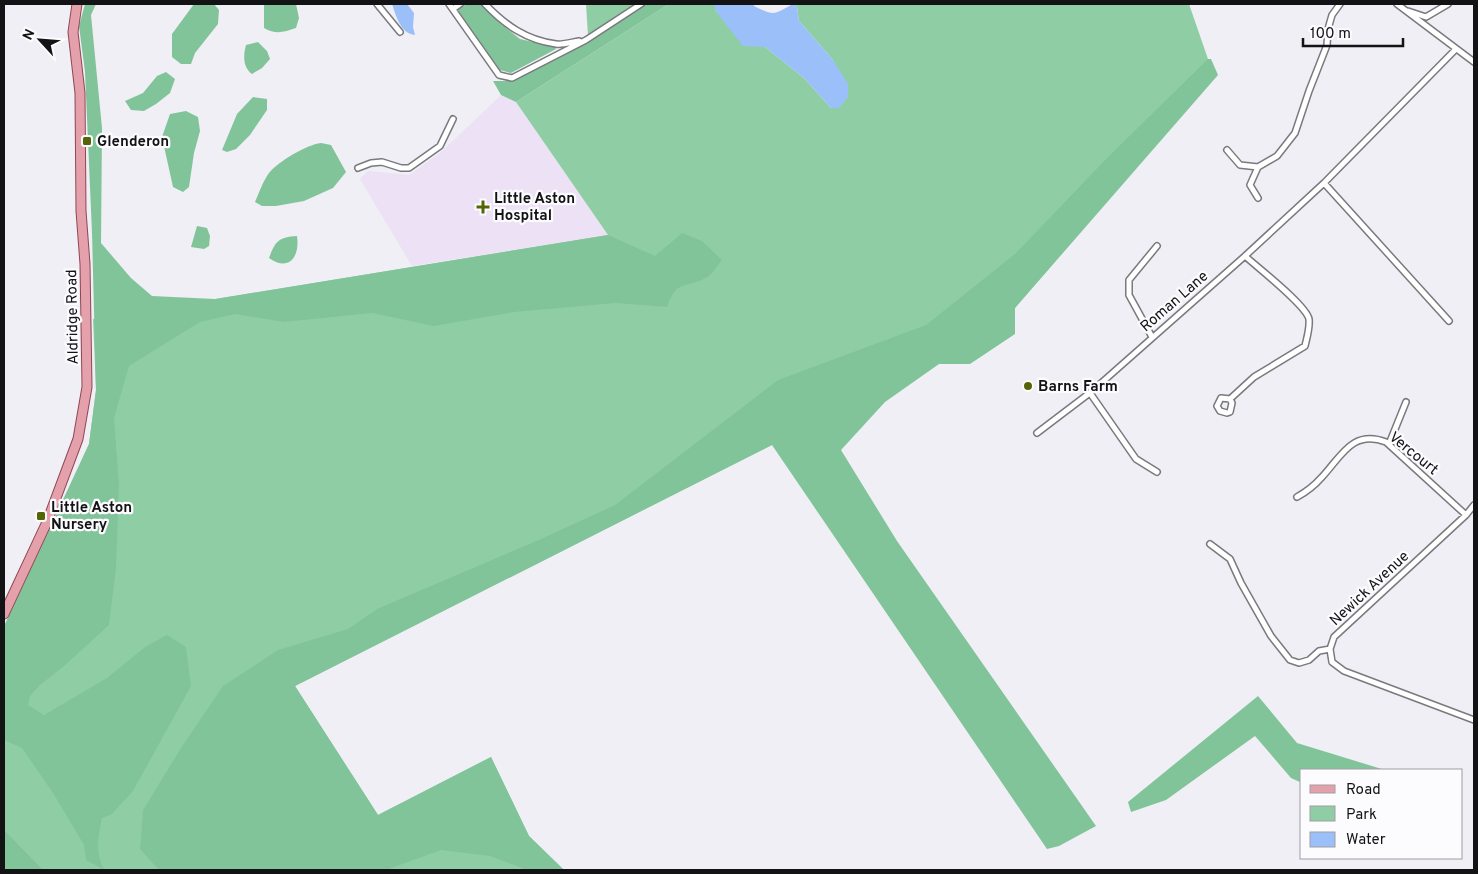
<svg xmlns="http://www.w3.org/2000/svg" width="1478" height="874" font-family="Overpass,sans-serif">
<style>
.medical{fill:#ece1f5}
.green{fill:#8fcea5}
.forest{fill:#82c49a}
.water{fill:#9bbff9}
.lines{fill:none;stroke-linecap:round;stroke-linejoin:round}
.minor-casing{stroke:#79797e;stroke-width:8}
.primary-casing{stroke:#8f4753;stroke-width:11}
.minor{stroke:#fff;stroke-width:5}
.primary{stroke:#e4a1ac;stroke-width:9}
.poi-dot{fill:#566408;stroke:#fcfcff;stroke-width:2}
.labels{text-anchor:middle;stroke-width:4.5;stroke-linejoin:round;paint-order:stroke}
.poi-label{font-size:15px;font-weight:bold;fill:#131315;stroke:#fcfcff;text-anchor:start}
.street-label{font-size:15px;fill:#131315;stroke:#fcfcff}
</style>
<rect width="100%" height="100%" fill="#efeff5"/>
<path class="medical" d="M 501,95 L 516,102 L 608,235 L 412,266 L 360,179 L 368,171 L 409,175 L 440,153 Z"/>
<path class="green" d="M 586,4 L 639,4 L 588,36 Z
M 669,4 L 715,4 L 715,10 L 728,24 L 765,47 L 804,78 L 831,108 L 833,60 L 799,21 L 797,7 L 793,4 L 1189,4 L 1208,59 L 1197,96 L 1015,308 L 772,445 L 295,686 L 378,815 L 491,757 L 529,836 L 564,870 L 6,870 L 4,866 L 4,633 L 89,444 L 96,390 L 93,319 L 608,235 L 516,102 Z"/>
<path class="forest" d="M 85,4 L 96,4 L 91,15 L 102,128 L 101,243 L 131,278 L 152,296 L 215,299 L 608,235 L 655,256 L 682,233 L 702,241 L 722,260 C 717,266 712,275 706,278 C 684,289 677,279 667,307 L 616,303 L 514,312 L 434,326 L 372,313 L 284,322 L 235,314 L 200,322 L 129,366 L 114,418 L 119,486 L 116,568 L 109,625 L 63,667 L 40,685 L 30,696 L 28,705 L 44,715 L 107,678 L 145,647 L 167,635 L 186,647 L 191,686 L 133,791 L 112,814 L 102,818 C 98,838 95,851 104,870 L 86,860 L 84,845 L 53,793 L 22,748 L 4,740 L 4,626 L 89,444 L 96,390 L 92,233 L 85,72 L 79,26 Z
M 194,4 L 214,4 L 219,10 L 218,24 L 195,53 L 191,64 L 181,64 L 172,57 L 172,34 Z
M 264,4 L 296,4 L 299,18 L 296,28 C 284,32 276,35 264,28 Z
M 467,4 L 482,4 L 500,23 L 520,39 L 555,47 L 556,49 L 511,73 L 500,70 L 457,9 Z
M 645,4 L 669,4 L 516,102 L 501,95 L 493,81 L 511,81 L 561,57 Z
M 258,42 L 267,51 L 270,59 L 262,68 L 252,74 C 243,67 243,56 246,45 Z
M 1208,59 L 1211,59 L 1218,75 L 1015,308 L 1015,334 L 970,364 L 939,364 L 885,402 L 841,450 L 897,541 L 1096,826 L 1059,846 L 1047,849 L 772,445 L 295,686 L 378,815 L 491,757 L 529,836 L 564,870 L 527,870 L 490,856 L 441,850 L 386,870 L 159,870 L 140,849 L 143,810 L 181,748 L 223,686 L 278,650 L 348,629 L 377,609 L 541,539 L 615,505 L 778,380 L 926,325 L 1015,254 L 1108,157 Z
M 166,72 L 175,79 L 170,93 L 156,104 L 144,111 L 131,110 L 125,101 L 143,93 L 157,76 Z
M 253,97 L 267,99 L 267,110 L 250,135 L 236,149 L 227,152 L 222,150 L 237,114 Z
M 186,111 L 198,117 L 200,131 L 194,153 L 189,187 L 183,192 L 173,187 L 162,137 L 170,114 Z
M 321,143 L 331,145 L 346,172 L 333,188 L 304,201 L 276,206 L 262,206 L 255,202 C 259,193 263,181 269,173 C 279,161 306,145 321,143 Z
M 197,226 L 207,228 L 210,236 L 209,246 L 204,249 L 191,247 Z
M 297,236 C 300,257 289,272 269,258 C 275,242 278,237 297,236 Z
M 1258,696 L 1297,743 L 1385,770 L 1302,770 L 1302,783 L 1291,778 L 1255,736 L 1166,800 L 1131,812 L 1128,802 Z
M 4,830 L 43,870 L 4,870 Z"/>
<path class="water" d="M 392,4 L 407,4 L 414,13 L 413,27 L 415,35 C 401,34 396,16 392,4 Z
M 715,4 L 754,4 L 754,6 C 776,17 774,14 793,4 L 797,7 L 799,21 L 833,60 L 848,84 L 848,97 L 839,108 L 831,108 L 804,78 L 765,47 L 743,46 L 715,10 Z"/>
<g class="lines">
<defs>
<path id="minor" d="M 377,4 L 400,32
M 449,4 L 499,75 L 512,78 L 586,40 L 641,4
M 485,4 C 505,25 526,40 556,44 C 563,45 572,42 579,41
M 1397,4 L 1474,62
M 453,9 L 460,4
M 1408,11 L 1426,17 L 1448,4
M 1227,150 L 1240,165 L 1258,167
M 358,168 L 371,163 L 382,162 L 401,168 L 409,168 L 440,146 L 453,119
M 1324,183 L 1449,321
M 1258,198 L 1250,185 L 1258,167 L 1277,156 L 1295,133 L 1309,91 L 1327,45 L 1328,29 L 1332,15 L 1340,4
M 1152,337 L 1129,295 L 1129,280 L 1157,246
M 1090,393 L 1136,459 L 1157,472
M 1230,399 L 1232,403 L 1230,412 L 1227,413 L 1220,411 L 1217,406 L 1221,398 L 1230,399 L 1254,377 L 1305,346 C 1307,337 1310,328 1309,319 C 1306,305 1257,267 1245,256
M 1037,433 L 1091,392 L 1245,256 L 1324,183 L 1456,49
M 1389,444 L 1406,402
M 1297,497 C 1306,492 1315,485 1322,477 C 1341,457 1352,429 1386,442 L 1466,515
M 1210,544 L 1230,559 L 1241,583 L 1271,636 L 1290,660 L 1299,663 L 1309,660 L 1319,651 L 1330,649
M 1330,649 L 1334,637 L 1466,515 L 1474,505
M 1330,649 L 1332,662 L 1344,671 L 1474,720"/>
<path id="primary" d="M 4,614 L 47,522 L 78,439 L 87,387 L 85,264 L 81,211 L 80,93 L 73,32 L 77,4"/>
</defs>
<use href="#minor" class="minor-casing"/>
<use href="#primary" class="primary-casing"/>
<use href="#minor" class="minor"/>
<use href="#primary" class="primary"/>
</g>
<g class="poi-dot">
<rect x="82" y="136" width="10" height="10" rx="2.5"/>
<path d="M480.5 199.5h5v5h5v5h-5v5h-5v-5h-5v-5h5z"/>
<circle cx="1028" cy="386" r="5"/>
<rect x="36" y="511" width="10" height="10" rx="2.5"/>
</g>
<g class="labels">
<g class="poi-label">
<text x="97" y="146">Glenderon</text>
<text x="494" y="203">Little Aston<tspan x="494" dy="17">Hospital</tspan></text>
<text x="1038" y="391">Barns Farm</text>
<text x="51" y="512">Little Aston<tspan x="51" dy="17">Nursery</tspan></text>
</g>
<g class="street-label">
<text transform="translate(1174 301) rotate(-41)" y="5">Roman Lane</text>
<text transform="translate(72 317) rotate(-91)" y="5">Aldridge Road</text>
<text transform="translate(1414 453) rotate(39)" y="5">Vercourt</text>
<text transform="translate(1369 588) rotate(-43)" y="5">Newick Avenue</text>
</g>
</g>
<rect width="1478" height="874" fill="none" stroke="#131315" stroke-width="10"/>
<rect x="1300" y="769" width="162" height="90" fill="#fcfcff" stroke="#9f9fa1"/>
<rect x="1310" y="785" width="25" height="8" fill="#e4a1ac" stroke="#9f9fa1"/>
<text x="1346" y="794" font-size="15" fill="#131315">Road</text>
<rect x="1310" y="806" width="25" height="15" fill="#8fcea5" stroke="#9f9fa1"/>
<text x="1346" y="819" font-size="15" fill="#131315">Park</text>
<rect x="1310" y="832" width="25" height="15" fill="#9bbff9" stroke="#9f9fa1"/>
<text x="1346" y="844" font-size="15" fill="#131315">Water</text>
<g transform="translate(40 40) rotate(296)" stroke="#fcfcff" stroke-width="4" paint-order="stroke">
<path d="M0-4L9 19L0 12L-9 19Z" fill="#131315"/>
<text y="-8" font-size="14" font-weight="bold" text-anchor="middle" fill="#131315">N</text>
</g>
<path d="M1303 38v8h100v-8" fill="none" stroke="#131315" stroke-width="2.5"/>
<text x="1310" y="38" font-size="15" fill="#131315" stroke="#fcfcff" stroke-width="4" paint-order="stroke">100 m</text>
</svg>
